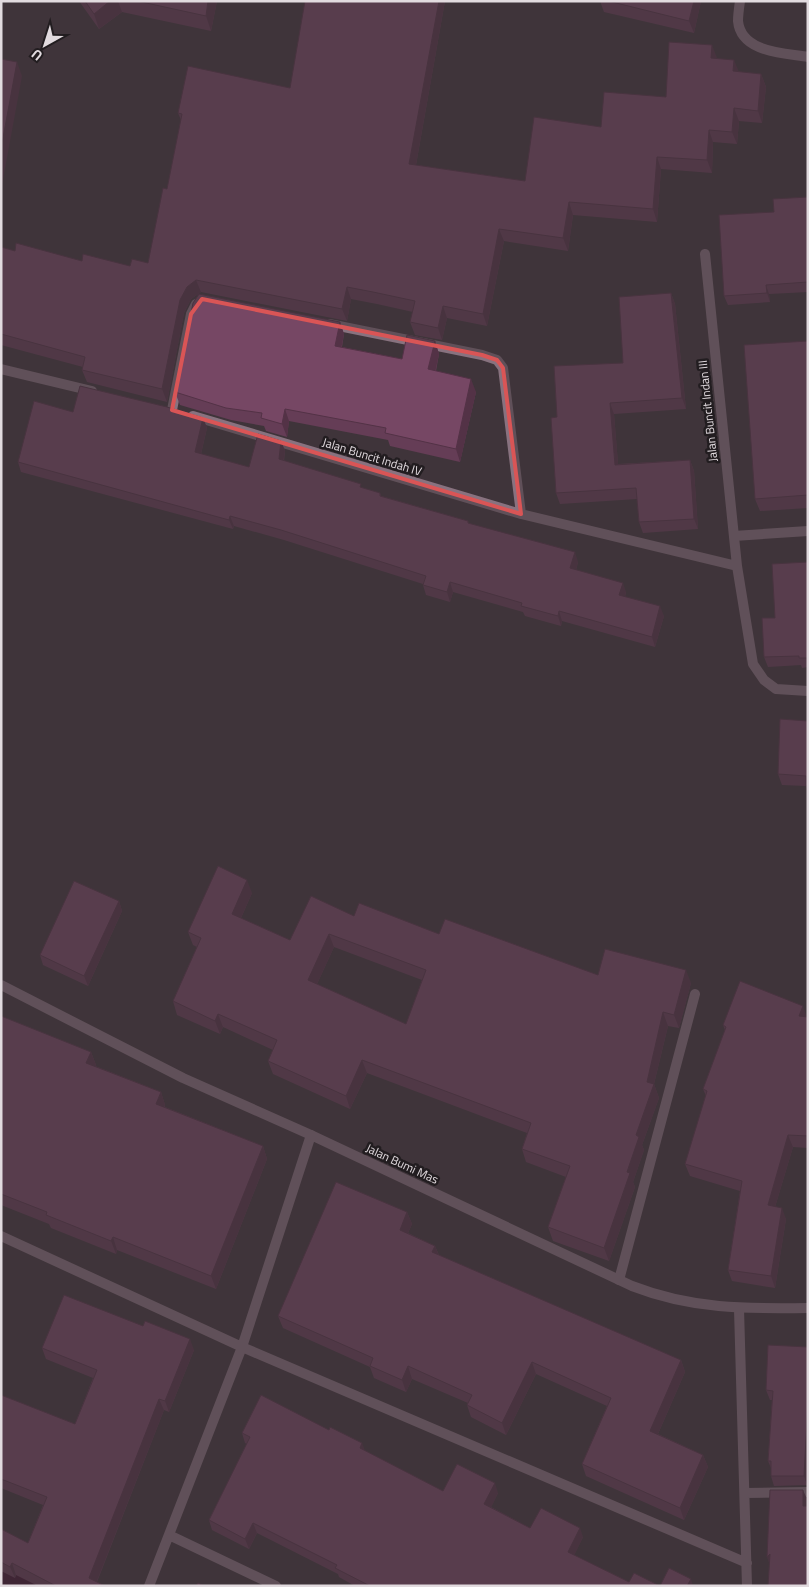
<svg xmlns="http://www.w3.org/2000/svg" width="809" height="1587" font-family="'Titillium Web',sans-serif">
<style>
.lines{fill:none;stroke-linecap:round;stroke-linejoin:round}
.river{stroke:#3e142f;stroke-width:58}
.minor{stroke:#88727f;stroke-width:10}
.tertiary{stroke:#88727f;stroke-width:10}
.wall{fill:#653d56;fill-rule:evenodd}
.shaded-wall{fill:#533246}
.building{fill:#764764;stroke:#533246;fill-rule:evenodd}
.marked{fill:none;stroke:#d95556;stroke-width:4;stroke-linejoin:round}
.labels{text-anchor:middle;stroke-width:5;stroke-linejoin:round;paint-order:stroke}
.street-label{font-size:12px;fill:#e2dbdf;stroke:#221d20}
</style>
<rect width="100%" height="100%" fill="#3f343a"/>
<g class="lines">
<path class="river" d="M 1,1583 L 6,1586"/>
<path class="minor" d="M 740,1 C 739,8 738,15 738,21 C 741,53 785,53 808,57
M 705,254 L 737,566 L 753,664 L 764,680 L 776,689 L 808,691
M 329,324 L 482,355 L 497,360 L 503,368 L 521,514
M 1,369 L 92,391
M 172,410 L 191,314 L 196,304
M 193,416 L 521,514 L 737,566
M 734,536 L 808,531
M 1,1236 L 242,1347 L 747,1563
M 619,1280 L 695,994
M 739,1309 L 747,1586
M 745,1493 L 808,1492
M 169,1535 L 276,1586
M 149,1586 L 242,1347 L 311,1135"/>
<path class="tertiary" d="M 1,985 L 183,1078 L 311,1135 L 632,1286 C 691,1309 746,1309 808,1308"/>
</g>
<path class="wall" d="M 79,1 L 217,1 L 211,31 L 122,12 L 99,29 Z
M 445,1 L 416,165 L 525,181 L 601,127 L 666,97 L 717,58 L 739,72 L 761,74 L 766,87 L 762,123 L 739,121 L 737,144 L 713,142 L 712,173 L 661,169 L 657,222 L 573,215 L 568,251 L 504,241 L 487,326 L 447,318 L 442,340 L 415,335 L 410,322 L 413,312 L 377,304 L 351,299 L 347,321 L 201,292 L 191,299 L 184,313 L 167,402 L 87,382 L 82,370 L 83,367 L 1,345 L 1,247 L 15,251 L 82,261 L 130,266 L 148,263 L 167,189 L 181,120 L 178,113 L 290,88 Z
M 600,1 L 701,1 L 694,33 L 604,12 Z
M 808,197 L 808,292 L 769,294 L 770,302 L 728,305 L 724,296 Z
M 671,293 L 675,304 L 686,409 L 614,414 L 618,464 L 690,460 L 694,471 L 698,529 L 643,533 L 639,522 L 637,499 L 560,504 L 556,493 L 557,417 L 623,363 Z
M 340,322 L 344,334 L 342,347 L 402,359 L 435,341 L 439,354 L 436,371 L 476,392 L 460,462 L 390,446 L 388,440 L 289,421 L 287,437 L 266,431 L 264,426 L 231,420 L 180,405 L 175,392 Z
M 808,341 L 808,508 L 760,511 L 755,499 Z
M 73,412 L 203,418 L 207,428 L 201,454 L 249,467 L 281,441 L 285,451 L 284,461 L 362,488 L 380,493 L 381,496 L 468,521 L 469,524 L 578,562 L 576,570 L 626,592 L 625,597 L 664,616 L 655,647 L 562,621 L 561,626 L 525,616 L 523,612 L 453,592 L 450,602 L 426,595 L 423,585 L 423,584 L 284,540 L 234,526 L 233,529 L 21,472 L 18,462 Z
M 808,562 L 808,667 L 802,668 L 801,665 L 768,667 L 764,657 L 775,618 Z
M 808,721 L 808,791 L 806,786 L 782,785 L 778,774 Z
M 252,893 L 241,918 L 290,940 L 354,916 L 439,934 L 598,975 L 691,983 L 679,1028 L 668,1026 L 654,1084 L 659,1098 L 642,1145 L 644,1150 L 633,1182 L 635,1187 L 609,1261 L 553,1241 L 548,1227 L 566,1177 L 526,1162 L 522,1149 L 527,1133 L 367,1073 L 350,1109 L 273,1074 L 268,1061 L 273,1050 L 223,1027 L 220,1034 L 177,1015 L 173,1001 L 197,947 L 193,945 L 188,932 ZM 334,947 L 422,980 L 406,1024 L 317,984 Z
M 119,901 L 122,911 L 88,986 L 43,965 L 40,955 Z
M 1,1016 L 91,1052 L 96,1065 L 95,1066 L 161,1092 L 165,1105 L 165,1107 L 263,1146 L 267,1159 L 216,1289 L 117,1250 L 116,1254 L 51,1228 L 49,1224 L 1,1205 Z
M 808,1017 L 808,1148 L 793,1147 L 775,1207 L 786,1219 L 775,1288 L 732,1281 L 728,1270 L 740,1191 L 690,1176 L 685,1164 L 706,1096 L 703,1089 L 725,1030 L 723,1025 Z
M 407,1212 L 412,1224 L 408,1233 L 435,1246 L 439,1255 L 681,1360 L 685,1372 L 658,1434 L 703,1455 L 708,1467 L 684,1520 L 586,1476 L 582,1464 L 607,1406 L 536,1374 L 506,1435 L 471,1417 L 467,1405 L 468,1403 L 412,1379 L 406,1392 L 374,1378 L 370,1367 L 283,1328 L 278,1316 Z
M 768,1345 L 807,1485 L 774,1486 L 771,1476 L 771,1468 L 768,1461 L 772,1400 L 770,1400 L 766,1390 Z
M 42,1348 L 194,1350 L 169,1412 L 164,1410 L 97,1582 L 105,1586 L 38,1586 L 16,1575 L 15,1578 L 1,1571 L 1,1529 L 28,1543 L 43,1505 L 1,1488 L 1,1395 L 75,1424 L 93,1378 L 46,1359 Z
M 242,1433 L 365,1451 L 443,1491 L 498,1493 L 491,1507 L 530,1528 L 583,1537 L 574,1555 L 629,1582 L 660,1586 L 355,1586 L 339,1577 L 338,1574 L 257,1533 L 249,1549 L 212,1530 L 209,1520 L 247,1444 L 245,1443 Z"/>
<path class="shaded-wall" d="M 110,1 L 118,1 L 122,12 L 99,29 L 94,14 Z
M 208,1 L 217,1 L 211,31 L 206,16 Z
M 439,1 L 445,1 L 414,176 L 409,164 Z
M 694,1 L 701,1 L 694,33 L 689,21 Z
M 712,45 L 717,58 L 716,70 L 711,58 Z
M 734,60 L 739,72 L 733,71 Z
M 17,62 L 22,76 L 2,185 L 1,183 L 1,149 Z
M 761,74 L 766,87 L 762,123 L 758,111 Z
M 734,108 L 739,121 L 737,144 L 732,132 Z
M 709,130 L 713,142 L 712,173 L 707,160 Z
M 657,157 L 661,169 L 657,222 L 653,209 Z
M 569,202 L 573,215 L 568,251 L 563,238 Z
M 499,229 L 504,241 L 487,326 L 483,314 Z
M 196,280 L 201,292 L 191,299 L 184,313 L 167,402 L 162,389 L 180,300 L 187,287 Z
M 766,285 L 769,294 L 770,302 L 767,293 Z
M 347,287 L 351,299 L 347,321 L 342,309 Z
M 671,293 L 675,304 L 686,409 L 682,398 Z
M 443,306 L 447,318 L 442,340 L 438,328 Z
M 340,322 L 344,334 L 339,359 L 335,346 Z
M 435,341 L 439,354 L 433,382 L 428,369 Z
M 471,379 L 476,392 L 460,462 L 456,449 Z
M 610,403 L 614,414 L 619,475 L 615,465 Z
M 285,409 L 289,421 L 287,437 L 282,424 Z
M 203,418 L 207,428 L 199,462 L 195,452 Z
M 281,441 L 285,451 L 282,469 L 279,459 Z
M 690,460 L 694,471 L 698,529 L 694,519 Z
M 230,516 L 234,526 L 233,529 L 229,520 Z
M 575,552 L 578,562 L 574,578 L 570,568 Z
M 450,582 L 453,592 L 450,602 L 447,592 Z
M 623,583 L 626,592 L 623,605 L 619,595 Z
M 660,606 L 664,616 L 655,647 L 652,637 Z
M 559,611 L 562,621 L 561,626 L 558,616 Z
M 247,880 L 252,893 L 237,927 L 232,914 Z
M 119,901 L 122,911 L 88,986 L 84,976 Z
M 329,934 L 334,947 L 313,993 L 308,980 Z
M 686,970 L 691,983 L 679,1028 L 674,1015 Z
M 803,1006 L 807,1018 L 799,1016 Z
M 663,1012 L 668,1026 L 654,1084 L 659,1098 L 642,1145 L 644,1150 L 633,1182 L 635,1187 L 609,1261 L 604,1248 L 627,1172 L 636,1135 L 647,1082 Z
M 218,1014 L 223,1027 L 220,1034 L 215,1021 Z
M 91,1052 L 96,1065 L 91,1076 L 86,1063 Z
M 362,1060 L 367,1073 L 350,1109 L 346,1096 Z
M 161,1092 L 165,1105 L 161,1117 L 156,1104 Z
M 788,1135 L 793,1147 L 772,1217 L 768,1205 Z
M 263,1146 L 267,1159 L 216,1289 L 211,1276 Z
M 782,1208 L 786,1219 L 775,1288 L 771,1276 Z
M 407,1212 L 412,1224 L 404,1242 L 400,1230 Z
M 113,1237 L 117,1250 L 116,1254 L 111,1241 Z
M 435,1246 L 440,1258 L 432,1252 Z
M 190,1339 L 194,1350 L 169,1412 L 165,1401 Z
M 681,1360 L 685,1372 L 654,1443 L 650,1431 Z
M 532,1362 L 536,1374 L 506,1435 L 502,1423 Z
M 408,1366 L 412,1379 L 406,1392 L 402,1380 Z
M 159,1399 L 164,1410 L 95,1586 L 89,1578 Z
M 808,1401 L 808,1480 L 807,1485 L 804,1476 Z
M 362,1443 L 366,1453 L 360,1448 Z
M 703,1455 L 708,1467 L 684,1520 L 680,1508 Z
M 495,1483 L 498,1493 L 488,1514 L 484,1504 Z
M 803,1490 L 807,1499 L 806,1515 L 803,1506 Z
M 253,1523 L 257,1533 L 249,1549 L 245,1539 Z
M 580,1528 L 583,1537 L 571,1562 L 568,1552 Z
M 770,1554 L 770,1566 L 767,1557 Z
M 12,1563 L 16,1575 L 15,1578 L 10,1567 Z
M 691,1579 L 693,1586 L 687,1586 Z"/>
<path class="building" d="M 85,1 L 110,1 L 94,14 Z
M 137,1 L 208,1 L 206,16 Z
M 305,1 L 439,1 L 409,164 L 525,181 L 534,117 L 601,127 L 604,92 L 666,97 L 669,42 L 712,45 L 711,58 L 734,60 L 733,71 L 761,74 L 758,111 L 734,108 L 732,132 L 709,130 L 707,160 L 657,157 L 653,209 L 569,202 L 563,238 L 499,229 L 483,314 L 443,306 L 438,328 L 410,322 L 415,301 L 373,292 L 347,287 L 342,309 L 196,280 L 187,287 L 180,300 L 162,389 L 82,370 L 85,357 L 1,334 L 1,247 L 15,251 L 16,243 L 82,261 L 83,254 L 130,266 L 132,259 L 148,263 L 163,188 L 167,189 L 182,114 L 178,113 L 188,66 L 290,88 Z
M 608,1 L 694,1 L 689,21 Z
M 1,59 L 17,62 L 1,149 Z
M 808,197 L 808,282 L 766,285 L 767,293 L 724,296 L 719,215 L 774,212 L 773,199 Z
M 671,293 L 682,398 L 610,403 L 615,465 L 690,460 L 694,519 L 639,522 L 636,488 L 556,493 L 551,418 L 557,417 L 554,366 L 623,363 L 619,297 Z
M 199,294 L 340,322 L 335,346 L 402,359 L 407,335 L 435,341 L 428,369 L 471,379 L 456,449 L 385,433 L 386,428 L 285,409 L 282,424 L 261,418 L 262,413 L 226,408 L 175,392 L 193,303 Z
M 808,341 L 808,495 L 755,499 L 744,345 Z
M 80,386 L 167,407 L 203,418 L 195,452 L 249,467 L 258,434 L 281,441 L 279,459 L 361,484 L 360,487 L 380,493 L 380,496 L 468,521 L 468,523 L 575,552 L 570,568 L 623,583 L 619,595 L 660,606 L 652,637 L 559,611 L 558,616 L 521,606 L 522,603 L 450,582 L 447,592 L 423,585 L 426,576 L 281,530 L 230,516 L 229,520 L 18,462 L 34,401 L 73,412 Z
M 808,562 L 808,658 L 799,658 L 799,656 L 764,657 L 762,618 L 775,618 L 772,564 Z
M 780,719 L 808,721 L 808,786 L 806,786 L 806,776 L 778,774 Z
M 218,866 L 247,880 L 232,914 L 290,940 L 311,896 L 354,916 L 359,903 L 439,934 L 445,919 L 598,975 L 605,949 L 686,970 L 674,1015 L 663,1012 L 647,1082 L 654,1084 L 636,1135 L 639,1137 L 627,1172 L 630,1173 L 604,1248 L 548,1227 L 570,1166 L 522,1149 L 531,1123 L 362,1060 L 346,1096 L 268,1061 L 277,1040 L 218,1014 L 215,1021 L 173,1001 L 201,938 L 188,932 ZM 329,934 L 426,970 L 406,1024 L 308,980 Z
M 74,881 L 119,901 L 84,976 L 40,955 Z
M 740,981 L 803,1006 L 799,1016 L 808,1017 L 808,1136 L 788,1135 L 768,1205 L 782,1208 L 771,1276 L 728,1270 L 742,1181 L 685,1164 L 707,1091 L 703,1089 L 726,1027 L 723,1025 Z
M 1,1016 L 91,1052 L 86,1063 L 161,1092 L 156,1104 L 263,1146 L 211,1276 L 113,1237 L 111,1241 L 46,1215 L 47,1212 L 1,1194 Z
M 336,1182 L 407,1212 L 400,1230 L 435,1246 L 432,1252 L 681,1360 L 650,1431 L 703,1455 L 680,1508 L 582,1464 L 611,1398 L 532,1362 L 502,1423 L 467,1405 L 472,1395 L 408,1366 L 402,1380 L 370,1366 L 373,1358 L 278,1316 Z
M 64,1295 L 143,1326 L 145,1321 L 190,1339 L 165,1401 L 159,1399 L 89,1578 L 105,1586 L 56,1586 L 12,1563 L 10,1567 L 1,1562 L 1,1529 L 28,1543 L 47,1497 L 1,1479 L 1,1395 L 75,1424 L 97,1370 L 42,1348 Z
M 768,1345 L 808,1347 L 808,1401 L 804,1476 L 771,1476 L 771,1461 L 768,1461 L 773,1391 L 766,1390 Z
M 261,1395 L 329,1430 L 330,1427 L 362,1443 L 360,1448 L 443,1491 L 457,1464 L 495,1483 L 484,1504 L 530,1528 L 541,1508 L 580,1528 L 568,1552 L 629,1582 L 634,1573 L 660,1586 L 370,1586 L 335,1568 L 337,1565 L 253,1523 L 245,1539 L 209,1520 L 250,1437 L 242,1433 Z
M 770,1490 L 803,1490 L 803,1506 L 808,1506 L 808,1586 L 768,1586 L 770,1554 L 767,1557 Z
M 669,1568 L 691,1579 L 687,1586 L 660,1586 Z
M 198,1583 L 204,1586 L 196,1586 Z"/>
<path d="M0 0H809V1587H0ZM 202,299 L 482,355 L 497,360 L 503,368 L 521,514 L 172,410 L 191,314 Z" fill="#3f343a" fill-opacity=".55" fill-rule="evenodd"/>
<path class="marked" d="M 202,299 L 482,355 L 497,360 L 503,368 L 521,514 L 172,410 L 191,314 Z"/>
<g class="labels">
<g class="street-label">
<text transform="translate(708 411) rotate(-96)" y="4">Jalan Buncit Indan III</text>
<text transform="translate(372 457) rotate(17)" y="4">Jalan Buncit Indah IV</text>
<text transform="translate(402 1164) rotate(25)" y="4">Jalan Bumi Mas</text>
</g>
</g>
<rect width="809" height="1587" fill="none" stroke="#e2dbdf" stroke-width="5"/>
<g transform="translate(45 45) rotate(219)" stroke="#221d20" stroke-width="4" paint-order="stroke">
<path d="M0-4L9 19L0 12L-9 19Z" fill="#e2dbdf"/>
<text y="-8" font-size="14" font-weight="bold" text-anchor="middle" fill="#e2dbdf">U</text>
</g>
</svg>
